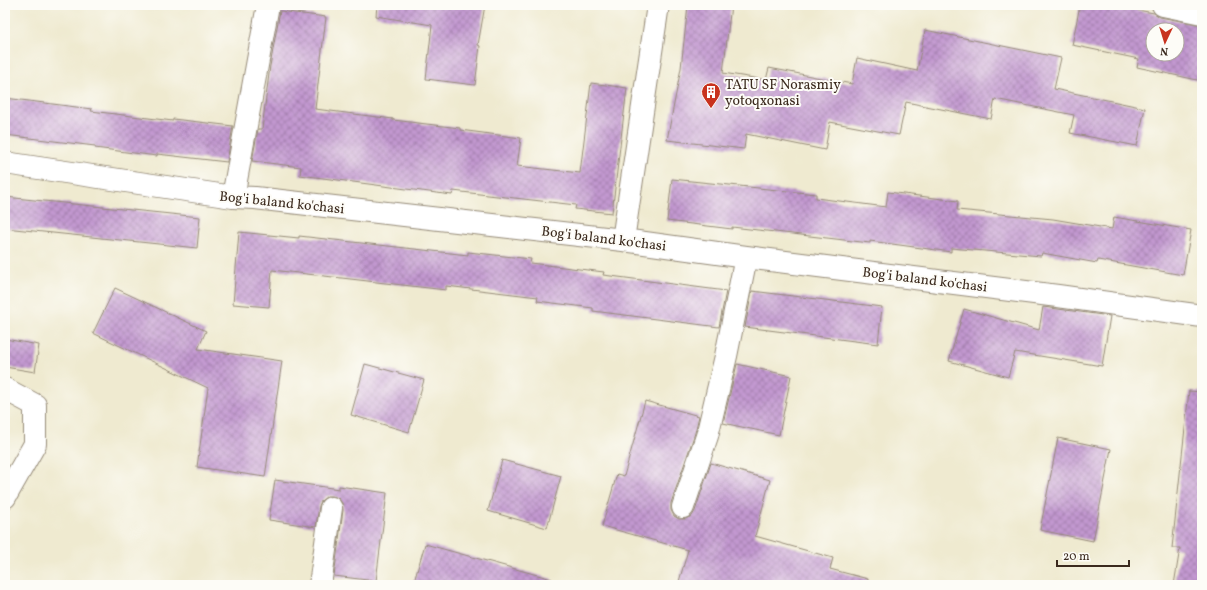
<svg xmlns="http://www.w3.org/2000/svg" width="1207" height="590" font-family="Vollkorn,serif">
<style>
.building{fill:url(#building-cross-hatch);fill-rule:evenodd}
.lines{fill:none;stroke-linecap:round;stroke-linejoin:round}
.street-casing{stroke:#958a77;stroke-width:24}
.street{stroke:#fff;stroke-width:22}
.labels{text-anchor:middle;stroke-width:4;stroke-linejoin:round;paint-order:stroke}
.poi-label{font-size:14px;fill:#3b2a1e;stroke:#fdfcf7;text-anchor:start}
.street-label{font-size:14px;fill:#3b2a1e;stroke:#fdfcf7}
</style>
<defs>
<pattern id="building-cross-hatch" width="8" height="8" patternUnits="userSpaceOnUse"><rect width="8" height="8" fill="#c298d0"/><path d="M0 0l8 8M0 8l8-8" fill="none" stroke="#9f7ca8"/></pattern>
</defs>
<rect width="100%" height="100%" fill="#fdfcf7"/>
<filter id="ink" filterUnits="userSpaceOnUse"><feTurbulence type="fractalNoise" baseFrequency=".025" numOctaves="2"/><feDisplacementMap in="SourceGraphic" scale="8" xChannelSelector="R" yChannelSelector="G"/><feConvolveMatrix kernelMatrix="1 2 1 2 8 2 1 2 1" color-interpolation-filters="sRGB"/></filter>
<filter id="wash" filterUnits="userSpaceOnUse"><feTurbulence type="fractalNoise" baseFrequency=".012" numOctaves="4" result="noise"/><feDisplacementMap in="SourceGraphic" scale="16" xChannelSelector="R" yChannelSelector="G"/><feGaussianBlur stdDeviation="0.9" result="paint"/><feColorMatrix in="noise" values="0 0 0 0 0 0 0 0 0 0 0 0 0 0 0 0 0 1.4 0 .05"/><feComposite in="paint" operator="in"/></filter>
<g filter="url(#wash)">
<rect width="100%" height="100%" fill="#efead0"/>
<g id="blocks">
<path class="building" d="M 377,5 L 485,5 L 478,45 L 480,46 L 475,85 L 426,79 L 432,25 L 376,16 Z
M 688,5 L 731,5 L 723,73 L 766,80 L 769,68 L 852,84 L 857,58 L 917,71 L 925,30 L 1061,58 L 1054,89 L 1145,108 L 1137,146 L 1070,133 L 1074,115 L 995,99 L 991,119 L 906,102 L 899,135 L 830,122 L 825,150 L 746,134 L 744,149 L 667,140 L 681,68 Z
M 1080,5 L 1138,5 L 1137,10 L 1154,13 L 1160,17 L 1202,25 L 1202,81 L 1137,67 L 1139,59 L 1072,45 ZM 1153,30 L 1177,30 L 1177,54 L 1153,54 Z
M 280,11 L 326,17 L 315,109 L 393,119 L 393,120 L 460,128 L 460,130 L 521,138 L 517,166 L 580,173 L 591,83 L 627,88 L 612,213 L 575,209 L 576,205 L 453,191 L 452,195 L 300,175 L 301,167 L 252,161 L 258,129 L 262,129 L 270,66 Z
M 5,98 L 92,109 L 91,111 L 173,121 L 173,119 L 233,126 L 227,162 L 157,154 L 157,156 L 95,148 L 95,146 L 5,135 Z
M 672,179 L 816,194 L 816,198 L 886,207 L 888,192 L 958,201 L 957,210 L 1053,219 L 1112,229 L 1114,217 L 1191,230 L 1183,275 L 1098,260 L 1097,263 L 1042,253 L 1041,256 L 951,248 L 951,252 L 870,241 L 870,243 L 732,227 L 732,229 L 667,221 Z
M 5,197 L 200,217 L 197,248 L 5,228 Z
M 239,232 L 299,238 L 299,236 L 468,255 L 468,252 L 531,259 L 530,263 L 604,272 L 603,275 L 726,291 L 719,327 L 593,311 L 593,308 L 537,301 L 538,297 L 446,286 L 446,290 L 272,270 L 269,307 L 233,304 Z
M 115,288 L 206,331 L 198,349 L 282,361 L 265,477 L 197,467 L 208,388 L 93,333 Z
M 752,291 L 882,307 L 878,344 L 745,327 Z
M 1043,307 L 1110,316 L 1102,366 L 1015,352 L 1008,377 L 949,361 L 964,309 L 1039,330 Z
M 5,339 L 39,345 L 35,372 L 5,367 Z
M 365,364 L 424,380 L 409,432 L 351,415 Z
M 737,364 L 791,376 L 779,435 L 723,423 Z
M 1189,391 L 1202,392 L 1202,573 L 1200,585 L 1174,585 L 1180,548 L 1172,548 Z
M 645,401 L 699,416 L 695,433 L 671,503 L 671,510 L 674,516 L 679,519 L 685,519 L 692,516 L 695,511 L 711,463 L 770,480 L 755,536 L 833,558 L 830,569 L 868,579 L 867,585 L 678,585 L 688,550 L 602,526 L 617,474 L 624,476 Z
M 1058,438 L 1111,449 L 1093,541 L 1040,530 Z
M 502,460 L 561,476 L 547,528 L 488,511 Z
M 275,480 L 339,489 L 339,486 L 387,493 L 376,581 L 334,576 L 343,510 L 342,503 L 338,498 L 332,496 L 327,496 L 321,501 L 319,506 L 316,527 L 269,520 Z
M 425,544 L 552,579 L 551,585 L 413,585 Z"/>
</g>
</g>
<g filter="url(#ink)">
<use href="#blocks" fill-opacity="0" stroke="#958a77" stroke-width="1"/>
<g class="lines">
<defs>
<path id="street" d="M 1163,5 L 1202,13
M 5,163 L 233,197 L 255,198 L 623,240 L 746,257 L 1058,296 L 1202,316
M 233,197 L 268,5
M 623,240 L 658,5
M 5,389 L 35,405 L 35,444 L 5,497
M 683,507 L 707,436 L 726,356 L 746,257
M 320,585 L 331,508"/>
</defs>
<use href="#street" class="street-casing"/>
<use href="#street" class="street"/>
</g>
</g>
<defs>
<symbol id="building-pin" viewBox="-11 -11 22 30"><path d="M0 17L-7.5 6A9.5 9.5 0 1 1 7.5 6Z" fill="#c8321e" stroke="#fdfcf7"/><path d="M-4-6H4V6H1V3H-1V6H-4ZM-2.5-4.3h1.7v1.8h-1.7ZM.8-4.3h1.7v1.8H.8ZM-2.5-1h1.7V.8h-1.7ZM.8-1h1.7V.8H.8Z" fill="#fff"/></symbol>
</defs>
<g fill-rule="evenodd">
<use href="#building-pin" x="700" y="81" width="22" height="30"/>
</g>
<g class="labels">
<g class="poi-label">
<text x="725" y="89">TATU SF Norasmiy<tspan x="725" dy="16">yotoqxonasi</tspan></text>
</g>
<g class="street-label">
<text transform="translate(282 202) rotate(6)" y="5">Bog'i baland ko'chasi</text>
<text transform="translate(604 238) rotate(7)" y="5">Bog'i baland ko'chasi</text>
<text transform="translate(925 279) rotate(7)" y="5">Bog'i baland ko'chasi</text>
</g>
</g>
<rect width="1207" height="590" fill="none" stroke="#fdfcf7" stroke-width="20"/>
<g transform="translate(1165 42) rotate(184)"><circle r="19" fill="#fdfcf7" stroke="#afa8a0"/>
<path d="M0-3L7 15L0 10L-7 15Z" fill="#c8321e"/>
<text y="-6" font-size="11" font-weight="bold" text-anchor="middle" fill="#3b2a1e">N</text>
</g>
<path d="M1057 560v6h72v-6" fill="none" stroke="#3b2a1e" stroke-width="2"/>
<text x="1063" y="560" font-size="12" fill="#3b2a1e" stroke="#fdfcf7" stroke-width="3" paint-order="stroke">20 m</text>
</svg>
